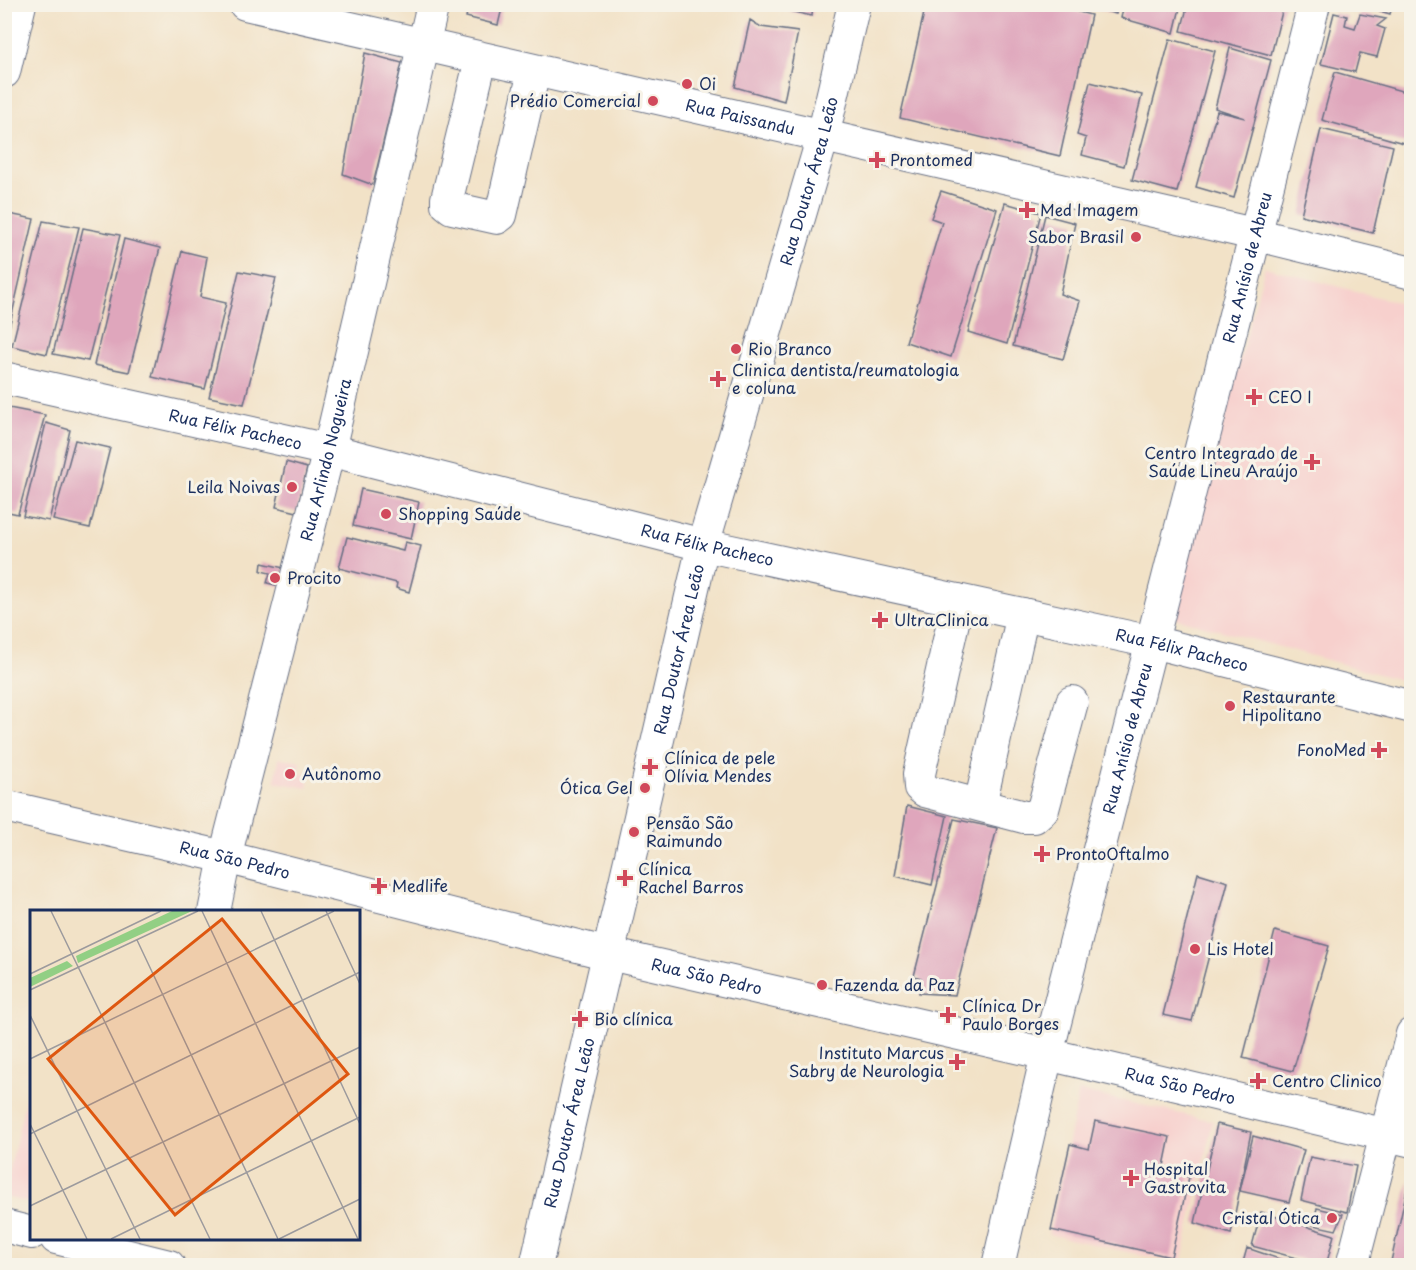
<svg xmlns="http://www.w3.org/2000/svg" width="1416" height="1270" font-family="'Playpen Sans',sans-serif">
<style>
.built{fill:#f7d0cd}
.building{fill:#dfa6bc}
.lines{fill:none;stroke-linecap:round;stroke-linejoin:round}
.minor-casing{stroke:#666e83;stroke-width:34}
.minor{stroke:#fff;stroke-width:32}
.poi-dot{fill:#d1495b;stroke:#f7f3e8;stroke-width:2}
.labels{text-anchor:middle;stroke-width:6;stroke-linejoin:round;paint-order:stroke}
.poi-label{font-size:16px;fill:#1b2f5e;stroke:#f7f3e8;text-anchor:start}
.street-label{font-size:16px;fill:#1b2f5e;stroke:#f7f3e8}
.inset-road{fill:none;stroke:#9c9a9d;stroke-width:1.5}
.view{fill:#de5710;fill-opacity:0.15;stroke:#de5710;stroke-width:3}
.inset-edge{fill:none;stroke:#1b2f5e;stroke-width:3}
</style>
<rect width="100%" height="100%" fill="#f7f3e8"/>
<filter id="ink" filterUnits="userSpaceOnUse"><feTurbulence type="fractalNoise" baseFrequency=".0167" numOctaves="2"/><feDisplacementMap in="SourceGraphic" scale="12" xChannelSelector="R" yChannelSelector="G"/><feConvolveMatrix kernelMatrix="1 2 1 2 8 2 1 2 1" color-interpolation-filters="sRGB"/></filter>
<filter id="wash" filterUnits="userSpaceOnUse"><feTurbulence type="fractalNoise" baseFrequency=".008" numOctaves="4" result="noise"/><feDisplacementMap in="SourceGraphic" scale="24" xChannelSelector="R" yChannelSelector="G"/><feGaussianBlur stdDeviation="1.35" result="paint"/><feColorMatrix in="noise" values="0 0 0 0 0 0 0 0 0 0 0 0 0 0 0 0 0 1.4 0 .05"/><feComposite in="paint" operator="in"/></filter>
<g filter="url(#wash)">
<rect width="100%" height="100%" fill="#f2e2c7"/>
<path class="built" d="M 1265,267 L 1411,306 L 1411,683 L 1171,617 Z
M 279,758 L 300,762 L 298,773 L 309,775 L 307,788 L 275,782 Z
M 31,1075 L 32,1203 L 31,1203 L 5,1197 L 4,1195 Z
M 1079,1091 L 1213,1121 L 1181,1264 L 1048,1234 Z"/>
<g id="blocks">
<path class="building" d="M 469,4 L 503,4 L 498,25 L 466,17 Z
M 790,4 L 813,4 L 812,16 L 789,11 Z
M 926,4 L 1047,4 L 1091,15 L 1060,156 L 900,118 Z
M 1079,4 L 1118,4 L 1116,14 Z
M 1124,4 L 1181,4 L 1174,33 L 1121,18 Z
M 1188,4 L 1284,4 L 1271,55 L 1181,31 Z
M 1357,4 L 1393,4 L 1390,14 Z
M 1334,13 L 1347,16 L 1345,25 L 1355,28 L 1360,14 L 1386,19 L 1377,26 L 1385,29 L 1377,57 L 1360,53 L 1355,72 L 1321,64 Z
M 750,20 L 761,27 L 798,32 L 784,101 L 735,87 Z
M 1170,39 L 1215,51 L 1177,192 L 1132,180 Z
M 1230,48 L 1271,60 L 1234,198 L 1196,187 L 1217,111 L 1245,118 L 1215,108 Z
M 365,53 L 402,63 L 373,185 L 343,174 Z
M 1335,72 L 1412,94 L 1412,130 L 1407,144 L 1322,120 Z
M 1090,82 L 1142,95 L 1124,166 L 1082,155 L 1086,138 L 1077,135 Z
M 1321,129 L 1393,146 L 1373,233 L 1301,215 Z
M 941,191 L 997,209 L 951,357 L 906,342 L 942,222 L 931,218 Z
M 1005,203 L 1041,213 L 1007,344 L 968,332 Z
M 4,213 L 34,219 L 5,345 L 4,345 Z
M 1045,215 L 1075,223 L 1060,294 L 1080,301 L 1063,359 L 1013,346 Z
M 43,221 L 79,227 L 47,354 L 12,346 Z
M 83,228 L 120,235 L 88,361 L 53,354 Z
M 124,239 L 160,248 L 129,372 L 94,365 Z
M 182,251 L 207,257 L 200,297 L 226,303 L 205,389 L 152,377 Z
M 239,271 L 276,278 L 244,404 L 209,397 Z
M 4,407 L 45,415 L 18,514 L 4,511 Z
M 46,423 L 70,430 L 49,521 L 23,516 Z
M 75,440 L 110,448 L 90,528 L 53,520 Z
M 286,462 L 307,468 L 297,512 L 276,507 Z
M 361,489 L 419,502 L 411,539 L 353,526 Z
M 347,537 L 403,551 L 405,542 L 421,546 L 409,592 L 396,588 L 397,583 L 339,568 Z
M 262,563 L 284,568 L 280,586 L 267,583 L 270,573 L 261,571 Z
M 907,806 L 947,816 L 932,885 L 895,876 Z
M 954,819 L 997,828 L 955,995 L 919,993 L 921,978 L 914,976 Z
M 1198,873 L 1228,882 L 1192,1021 L 1163,1015 Z
M 1275,931 L 1329,946 L 1293,1071 L 1243,1058 Z
M 1095,1121 L 1170,1137 L 1163,1171 L 1189,1177 L 1171,1257 L 1051,1230 L 1070,1144 L 1089,1149 Z
M 1217,1124 L 1251,1132 L 1231,1234 L 1195,1223 Z
M 1253,1136 L 1304,1150 L 1289,1202 L 1240,1191 Z
M 1310,1157 L 1356,1166 L 1347,1212 L 1301,1200 Z
M 1409,1180 L 1412,1266 L 1390,1266 Z
M 1317,1208 L 1343,1214 L 1336,1230 L 1313,1225 Z
M 1261,1212 L 1334,1235 L 1326,1266 L 1252,1246 Z
M 1247,1248 L 1297,1265 L 1297,1266 L 1242,1266 Z"/>
</g>
</g>
<g filter="url(#ink)">
<use href="#blocks" fill-opacity="0" stroke="#666e83" stroke-width="1.5"/>
<g class="lines">
<defs>
<g id="minor">
<path id="s1" d="M 245,4 L 1254,234 L 1412,273"/>
<path d="M 481,59 L 447,199 L 447,204 L 452,208 L 497,218 L 501,215 L 534,71"/>
<path d="M 4,72 L 20,4"/>
<path id="s2" d="M 4,378 L 329,450 L 703,545 L 1152,642 L 1412,707"/>
<path d="M 958,600 L 919,774 L 920,787 L 925,791 L 1024,817 L 1034,817 L 1043,809 L 1072,702"/>
<path d="M 980,805 L 1023,614"/>
<path id="s3" d="M 4,806 L 225,857 L 609,954 L 1047,1054 L 1412,1141"/>
<path id="s4" d="M 214,912 L 225,857 L 329,450 L 433,4"/>
<path d="M 4,1226 L 32,1233"/>
<path d="M 56,1238 L 169,1266"/>
<path id="s5" d="M 536,1266 L 703,545 L 823,136 L 854,4"/>
<path id="s6" d="M 998,1266 L 1047,1054 L 1314,4"/>
<path d="M 1352,1266 L 1412,1034"/>
</g>
</defs>
<use href="#minor" class="minor-casing"/>
<use href="#minor" class="minor"/>
</g>
</g>
<g class="poi-dot">
<circle cx="687" cy="84" r="6"/>
<circle cx="653" cy="101" r="6"/>
<path d="M874 151h6v6h6v6h-6v6h-6v-6h-6v-6h6z"/>
<path d="M1024 201h6v6h6v6h-6v6h-6v-6h-6v-6h6z"/>
<circle cx="1136" cy="237" r="6"/>
<circle cx="736" cy="349" r="6"/>
<path d="M715 370h6v6h6v6h-6v6h-6v-6h-6v-6h6z"/>
<path d="M1251 388h6v6h6v6h-6v6h-6v-6h-6v-6h6z"/>
<path d="M1309 453h6v6h6v6h-6v6h-6v-6h-6v-6h6z"/>
<circle cx="292" cy="487" r="6"/>
<circle cx="386" cy="514" r="6"/>
<circle cx="275" cy="578" r="6"/>
<path d="M877 611h6v6h6v6h-6v6h-6v-6h-6v-6h6z"/>
<circle cx="1230" cy="706" r="6"/>
<path d="M1376 741h6v6h6v6h-6v6h-6v-6h-6v-6h6z"/>
<path d="M647 758h6v6h6v6h-6v6h-6v-6h-6v-6h6z"/>
<circle cx="290" cy="774" r="6"/>
<circle cx="645" cy="788" r="6"/>
<circle cx="634" cy="832" r="6"/>
<path d="M1039 845h6v6h6v6h-6v6h-6v-6h-6v-6h6z"/>
<path d="M622 869h6v6h6v6h-6v6h-6v-6h-6v-6h6z"/>
<path d="M376 877h6v6h6v6h-6v6h-6v-6h-6v-6h6z"/>
<circle cx="1195" cy="949" r="6"/>
<circle cx="822" cy="985" r="6"/>
<path d="M945 1006h6v6h6v6h-6v6h-6v-6h-6v-6h6z"/>
<path d="M577 1010h6v6h6v6h-6v6h-6v-6h-6v-6h6z"/>
<path d="M954 1053h6v6h6v6h-6v6h-6v-6h-6v-6h6z"/>
<path d="M1255 1072h6v6h6v6h-6v6h-6v-6h-6v-6h6z"/>
<path d="M1128 1169h6v6h6v6h-6v6h-6v-6h-6v-6h6z"/>
<circle cx="1332" cy="1218" r="6"/>
</g>
<g class="labels">
<g class="poi-label">
<text x="699" y="90">Oi</text>
<text x="641" y="107" text-anchor="end">Prédio Comercial</text>
<text x="890" y="166">Prontomed</text>
<text x="1040" y="216">Med Imagem</text>
<text x="1124" y="243" text-anchor="end">Sabor Brasil</text>
<text x="748" y="355">Rio Branco</text>
<text x="732" y="376">Clinica dentista/reumatologia<tspan x="732" dy="18">e coluna</tspan></text>
<text x="1268" y="403">CEO I</text>
<text x="1298" y="459" text-anchor="end">Centro Integrado de<tspan x="1298" dy="18">Saúde Lineu Araújo</tspan></text>
<text x="280" y="493" text-anchor="end">Leila Noivas</text>
<text x="398" y="520">Shopping Saúde</text>
<text x="287" y="584">Procito</text>
<text x="894" y="626">UltraClinica</text>
<text x="1242" y="703">Restaurante<tspan x="1242" dy="18">Hipolitano</tspan></text>
<text x="1366" y="756" text-anchor="end">FonoMed</text>
<text x="664" y="764">Clínica de pele<tspan x="664" dy="18">Olívia Mendes</tspan></text>
<text x="302" y="780">Autônomo</text>
<text x="633" y="794" text-anchor="end">Ótica Gel</text>
<text x="646" y="829">Pensão São<tspan x="646" dy="18">Raimundo</tspan></text>
<text x="1056" y="860">ProntoOftalmo</text>
<text x="638" y="875">Clínica<tspan x="638" dy="18">Rachel Barros</tspan></text>
<text x="392" y="892">Medlife</text>
<text x="1207" y="955">Lis Hotel</text>
<text x="834" y="991">Fazenda da Paz</text>
<text x="962" y="1012">Clínica Dr<tspan x="962" dy="18">Paulo Borges</tspan></text>
<text x="594" y="1025">Bio clínica</text>
<text x="944" y="1059" text-anchor="end">Instituto Marcus<tspan x="944" dy="18">Sabry de Neurologia</tspan></text>
<text x="1272" y="1087">Centro Clinico</text>
<text x="1144" y="1175">Hospital<tspan x="1144" dy="18">Gastrovita</tspan></text>
<text x="1320" y="1224" text-anchor="end">Cristal Ótica</text>
</g>
<g class="street-label">
<text dy="6" stroke="none"><textPath href="#s1" startOffset="508">Rua Paissandu</textPath></text>
<text dy="6" stroke="none"><textPath href="#s5" startOffset="1119">Rua Doutor Área Leão</textPath></text>
<text dy="6" stroke="none"><textPath href="#s6" startOffset="1029">Rua Anísio de Abreu</textPath></text>
<text dy="6" stroke="none"><textPath href="#s2" startOffset="237">Rua Félix Pacheco</textPath></text>
<text dy="6" stroke="none"><textPath href="#s4" startOffset="466">Rua Arlindo Nogueira</textPath></text>
<text dy="6" stroke="none"><textPath href="#s2" startOffset="723">Rua Félix Pacheco</textPath></text>
<text dy="6" stroke="none"><textPath href="#s5" startOffset="633">Rua Doutor Área Leão</textPath></text>
<text dy="6" stroke="none"><textPath href="#s2" startOffset="1209">Rua Félix Pacheco</textPath></text>
<text dy="6" stroke="none"><textPath href="#s6" startOffset="543">Rua Anísio de Abreu</textPath></text>
<text dy="6" stroke="none"><textPath href="#s3" startOffset="237">Rua São Pedro</textPath></text>
<text dy="6" stroke="none"><textPath href="#s3" startOffset="723">Rua São Pedro</textPath></text>
<text dy="6" stroke="none"><textPath href="#s3" startOffset="1209">Rua São Pedro</textPath></text>
<text dy="6" stroke="none"><textPath href="#s5" startOffset="147">Rua Doutor Área Leão</textPath></text>
</g>
</g>
<g transform="translate(30 910)">
<rect width="330" height="330" fill="#f2e2c7"/>
<path d="M 142,1 L 162,1 L 48,53 L 46,46 ZM 37,51 L 43,56 L 0,77 L 0,68 Z" fill="#92cf84"/>
<path class="inset-road" d="M 21,1 L 180,329M 172,1 L 328,329M 231,1 L 330,214M 296,1 L 330,74M 107,30 L 248,329M 0,64 L 131,1M 0,80 L 168,1M 0,105 L 110,329M 0,149 L 304,1M 0,214 L 57,329M 0,224 L 330,62M 0,296 L 330,137M 81,329 L 330,207M 249,329 L 330,289"/>
<path class="view" d="M 192,9 L 318,164 L 145,305 L 18,149 Z"/>
<rect width="330" height="330" class="inset-edge"/>
</g>
<rect width="1416" height="1270" fill="none" stroke="#f7f3e8" stroke-width="24"/>
</svg>
